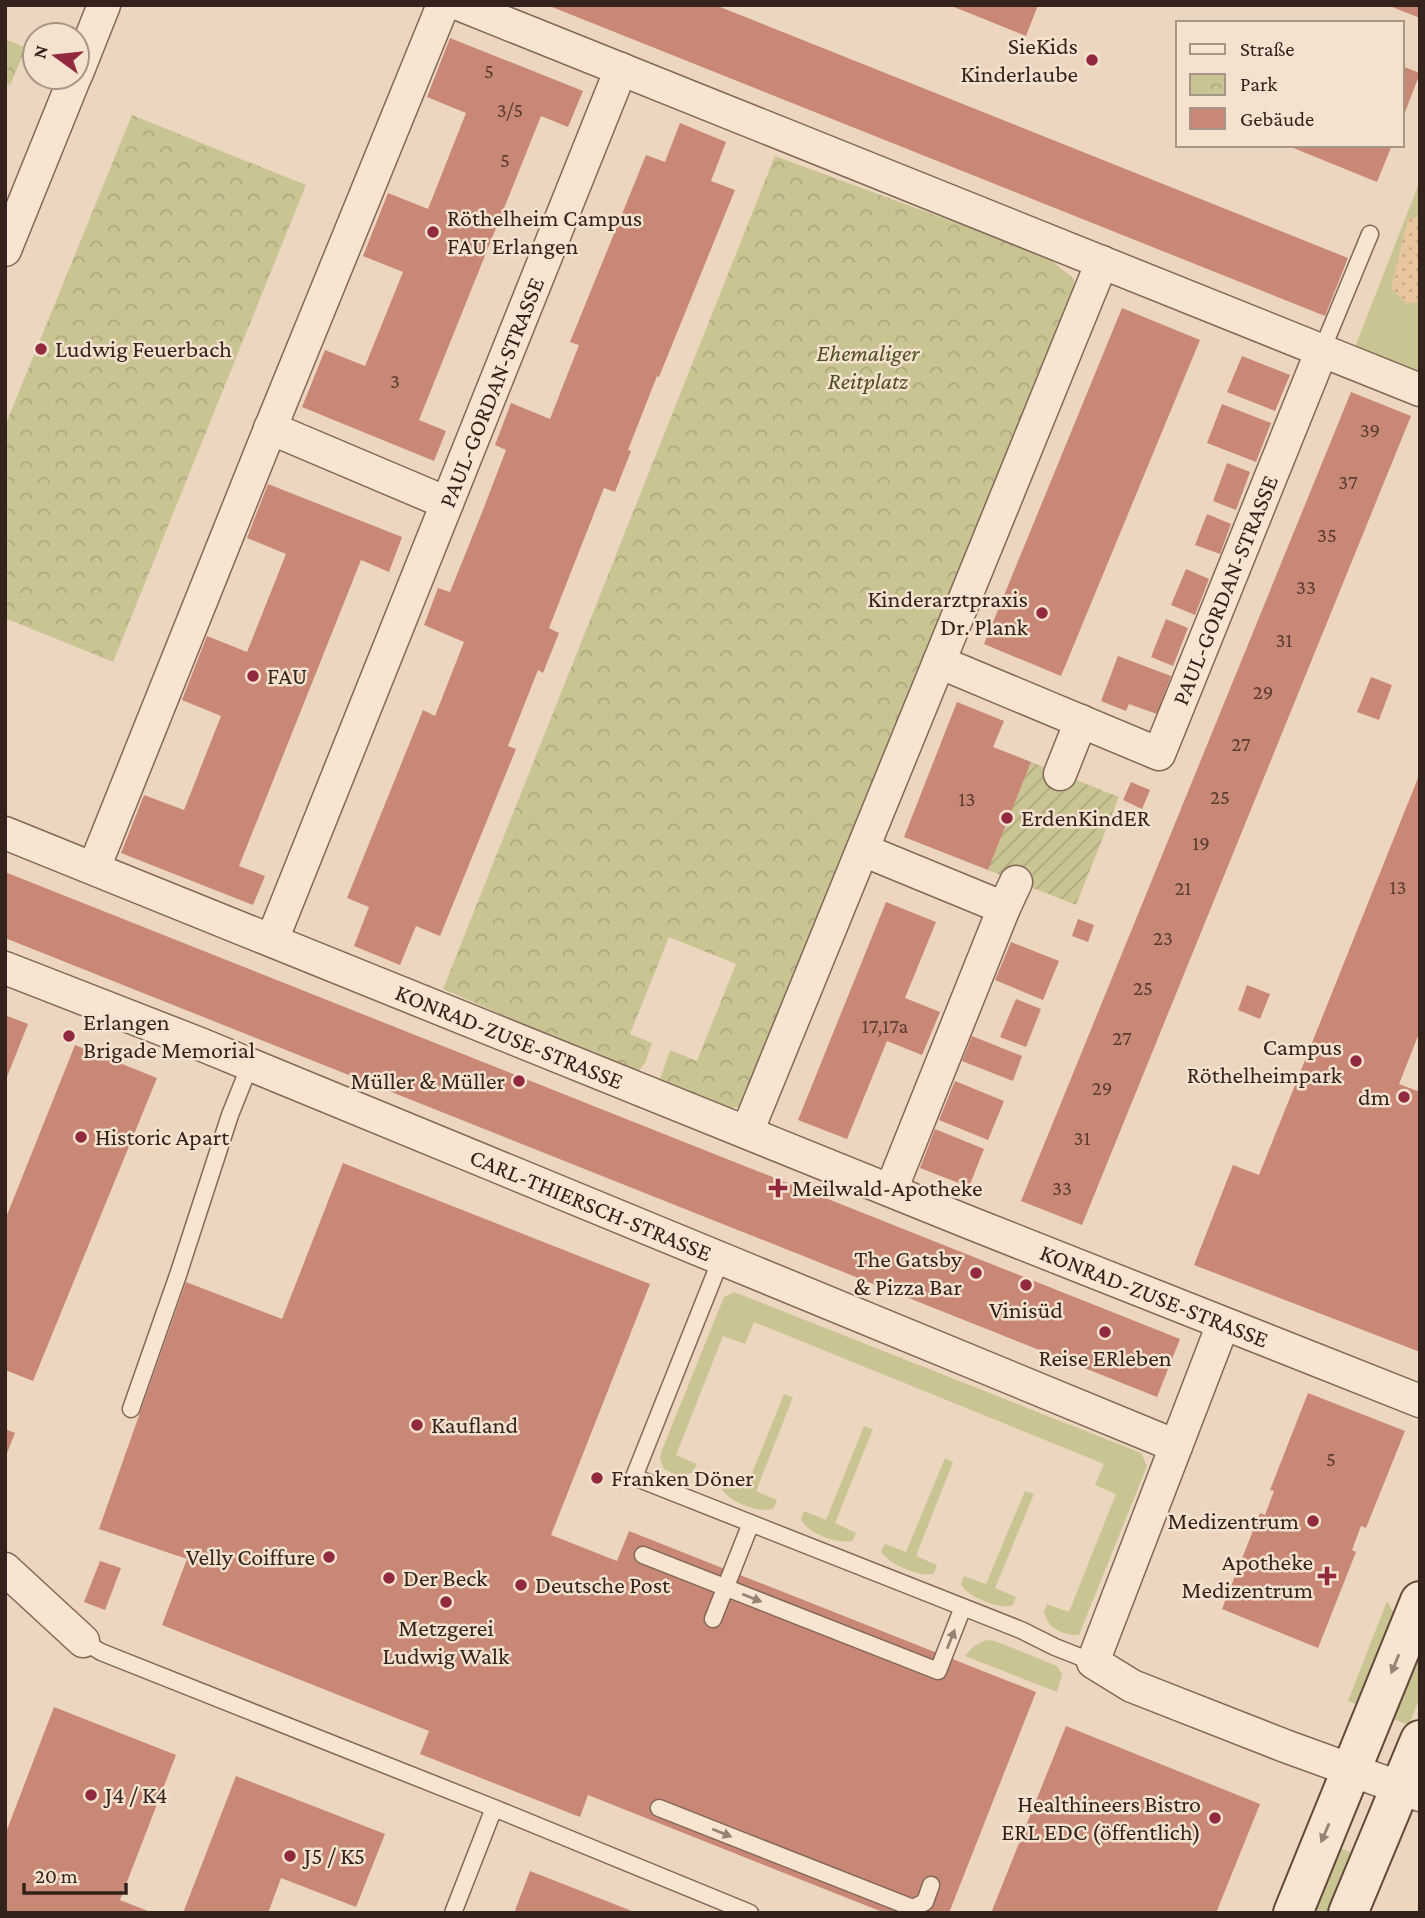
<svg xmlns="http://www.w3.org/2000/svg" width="1425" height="1918" font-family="'Crimson Pro',serif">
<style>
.grass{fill:#c9c593}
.sand{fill:url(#sand-dots)}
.park{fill:url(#park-crowns)}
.garden{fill:url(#garden-furrows)}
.building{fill:#c98875}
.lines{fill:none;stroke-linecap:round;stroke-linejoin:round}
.lane-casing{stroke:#846758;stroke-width:19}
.street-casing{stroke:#846758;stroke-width:35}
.secondary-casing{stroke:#65483b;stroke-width:42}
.lane{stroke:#f7e4d1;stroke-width:16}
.street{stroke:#f7e4d1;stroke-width:32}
.secondary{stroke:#f7e4d1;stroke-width:38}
.oneway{fill:#958476}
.poi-dot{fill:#912a3f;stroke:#f4e1ce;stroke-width:2.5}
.labels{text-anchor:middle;stroke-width:5;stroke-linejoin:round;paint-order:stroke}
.number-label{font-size:21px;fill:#583c32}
.poi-label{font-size:24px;fill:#33231c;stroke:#f4e1ce;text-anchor:start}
.park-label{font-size:24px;font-style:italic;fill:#4d4f23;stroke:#f4e1ce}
.street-label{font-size:24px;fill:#33231c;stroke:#f4e1ce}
</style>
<defs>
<pattern id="sand-dots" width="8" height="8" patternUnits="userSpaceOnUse" patternTransform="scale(1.75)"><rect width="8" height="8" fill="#e8c59c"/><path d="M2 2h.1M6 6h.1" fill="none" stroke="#c7a986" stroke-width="1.8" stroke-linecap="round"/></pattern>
<pattern id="park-crowns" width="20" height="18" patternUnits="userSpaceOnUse" patternTransform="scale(1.75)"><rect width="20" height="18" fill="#c9c593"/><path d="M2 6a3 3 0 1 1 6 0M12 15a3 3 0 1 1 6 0" fill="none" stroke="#ada97e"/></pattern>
<pattern id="garden-furrows" width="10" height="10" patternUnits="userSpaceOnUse" patternTransform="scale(1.75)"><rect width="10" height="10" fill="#c9c593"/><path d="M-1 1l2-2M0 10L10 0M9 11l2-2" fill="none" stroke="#ada97e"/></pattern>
</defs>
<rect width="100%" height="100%" fill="#ecd6bf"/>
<path class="grass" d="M 1420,181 L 1420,373 L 1355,347 Z
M 734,1292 L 1141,1453 L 1147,1466 L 1079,1635 C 1064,1636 1047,1628 1044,1612 L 1047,1604 L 1069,1612 L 1116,1494 L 1095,1485 L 1104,1464 L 754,1322 L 745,1344 L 723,1336 L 676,1455 L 697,1464 L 693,1472 L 680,1477 L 664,1469 L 660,1459 L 662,1450 L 724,1297 Z
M 784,1394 L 793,1397 L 756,1491 L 777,1500 L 774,1508 C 761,1515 726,1501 721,1487 L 725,1479 L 746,1488 Z
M 864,1426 L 873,1429 L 835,1523 L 856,1533 L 853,1540 C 840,1546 806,1533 801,1519 L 804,1511 L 826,1520 Z
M 945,1458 L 953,1462 L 916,1556 L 937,1565 L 934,1573 C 922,1579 886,1563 881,1551 L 885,1544 L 906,1552 Z
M 1025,1491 L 1034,1494 L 995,1588 L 1016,1597 L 1013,1605 C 1002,1611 965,1596 961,1584 L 964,1576 L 986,1584 Z
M 1387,1601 L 1395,1615 L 1358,1705 L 1348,1701 Z
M 986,1640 L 995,1641 L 1057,1666 L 1062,1674 L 1057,1692 L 965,1656 L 974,1646 Z
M 1420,1648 L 1420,1697 L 1409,1725 L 1393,1719 Z
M 1335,1846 L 1353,1853 L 1329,1913 L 1308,1913 Z"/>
<path class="sand" d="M 1420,217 L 1420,301 L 1407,304 L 1391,288 L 1408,219 Z"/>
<path class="park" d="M 5,39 L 26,48 L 10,85 L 5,83 Z
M 132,115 L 306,185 L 113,662 L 5,618 L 5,426 Z
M 775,156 L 1046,256 L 1074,279 L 1075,294 L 743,1107 L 727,1108 L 660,1079 L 670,1050 L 697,1061 L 736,964 L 669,937 L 630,1034 L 652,1043 L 645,1063 L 637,1073 L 443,989 Z"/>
<path class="garden" d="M 1031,762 L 1119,797 L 1076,905 L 988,870 Z"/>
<path class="building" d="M 547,5 L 715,5 L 1348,258 L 1325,316 Z
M 949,5 L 1038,5 L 1026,36 Z
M 1387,5 L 1420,5 L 1420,18 Z
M 450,38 L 583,91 L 568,127 L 541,116 L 419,420 L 446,431 L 434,461 L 302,407 L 325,350 L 365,366 L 403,272 L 363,256 L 388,193 L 428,209 L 466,113 L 427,97 Z
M 1402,66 L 1420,73 L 1402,120 Z
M 680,123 L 726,142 L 711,181 L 735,190 L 659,377 L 657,376 L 628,450 L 631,451 L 615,492 L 604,488 L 549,628 L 559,633 L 543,673 L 538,670 L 508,746 L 516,749 L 440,936 L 416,926 L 400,965 L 354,946 L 369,907 L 347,898 L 423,710 L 435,716 L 464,642 L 424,625 L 438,588 L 450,592 L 481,515 L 506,450 L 495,445 L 511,403 L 550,419 L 579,345 L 570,342 L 646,155 L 665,162 Z
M 1286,145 L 1392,145 L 1377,182 Z
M 1122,308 L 1200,340 L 1061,676 L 984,644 Z
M 1242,356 L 1290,375 L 1275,411 L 1227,392 Z
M 1351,392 L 1411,416 L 1082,1225 L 1021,1201 Z
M 1222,404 L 1271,423 L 1256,462 L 1207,443 Z
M 1227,463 L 1250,472 L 1236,510 L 1213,501 Z
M 268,484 L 402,537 L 389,572 L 361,560 L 239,866 L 265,876 L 253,905 L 121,853 L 144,795 L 184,810 L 221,716 L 182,700 L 207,636 L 247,652 L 286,554 L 247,538 Z
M 1207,514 L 1231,524 L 1220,554 L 1195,545 Z
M 1186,569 L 1209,579 L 1195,615 L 1171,605 Z
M 1166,619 L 1188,628 L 1173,666 L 1151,657 Z
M 1118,656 L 1171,676 L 1157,714 L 1129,704 L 1126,711 L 1101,701 Z
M 1371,677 L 1392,685 L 1379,720 L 1357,712 Z
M 957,702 L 1004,721 L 993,747 L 1031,762 L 988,870 L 904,837 Z
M 1420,773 L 1420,1031 L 1399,1084 L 1420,1092 L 1420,1352 L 1194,1265 L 1233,1165 L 1259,1175 Z
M 1131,782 L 1150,790 L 1142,809 L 1123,800 Z
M 5,872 L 1180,1339 L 1157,1397 L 5,938 Z
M 886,902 L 936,922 L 905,998 L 940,1012 L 922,1055 L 887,1041 L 847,1139 L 798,1120 Z
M 1078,919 L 1094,925 L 1088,942 L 1072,936 Z
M 1011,942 L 1059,961 L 1043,1000 L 995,980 Z
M 1247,985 L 1270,994 L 1260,1019 L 1238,1010 Z
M 1016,999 L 1041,1009 L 1026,1047 L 1000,1037 Z
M 5,1015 L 28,1024 L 5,1082 Z
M 972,1036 L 1022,1056 L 1013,1081 L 962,1061 Z
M 75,1045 L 157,1078 L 33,1381 L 5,1370 L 5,1220 Z
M 955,1081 L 1004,1101 L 988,1140 L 939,1120 Z
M 935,1129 L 984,1149 L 969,1187 L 920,1168 Z
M 343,1163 L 650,1284 L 551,1535 L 617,1561 L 629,1531 L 1036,1692 L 949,1913 L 885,1913 L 588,1795 L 580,1817 L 420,1754 L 429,1731 L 162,1625 L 187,1559 L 99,1529 L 186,1282 L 282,1319 Z
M 1308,1393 L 1405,1431 L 1366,1528 L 1361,1526 L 1352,1550 L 1356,1552 L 1318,1648 L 1222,1609 L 1260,1513 L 1265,1515 L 1274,1491 L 1270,1490 Z
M 5,1429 L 15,1433 L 5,1458 Z
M 100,1561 L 121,1568 L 105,1610 L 84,1602 Z
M 54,1707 L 176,1755 L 120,1900 L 153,1913 L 5,1913 L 5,1835 Z
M 1066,1726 L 1260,1804 L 1216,1913 L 991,1913 Z
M 236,1776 L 385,1834 L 356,1907 L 281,1878 L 268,1913 L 183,1913 Z
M 530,1871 L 637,1913 L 514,1913 Z"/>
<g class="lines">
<defs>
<path id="lane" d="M 1322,350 L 1370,234
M 721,1259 L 634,1477 L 1021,1630 L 1055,1647 L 1093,1662
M 131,1409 L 178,1275 L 230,1115 L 250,1065
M 643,1555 L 938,1671 L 963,1607
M 713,1619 L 751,1523
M 83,1641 L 101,1652 L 494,1808 L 453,1913
M 494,1808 L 750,1913
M 659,1808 L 913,1908 L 925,1902 L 931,1885"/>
<g id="street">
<path d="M 461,5 L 1420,390"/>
<path d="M 77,73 L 104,5"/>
<path d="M 5,250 L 75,77"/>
<path id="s1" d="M 1102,262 L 939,662 L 1159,754 L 1322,350"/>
<path d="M 270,428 L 447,503"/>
<path d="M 1060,774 L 1081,721"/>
<path id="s2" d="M 5,833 L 973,1224 L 1420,1401"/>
<path d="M 863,850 L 1004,908 L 891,1190"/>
<path d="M 94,868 L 266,439 L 443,5"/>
<path d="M 1004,908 L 1016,882"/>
<path id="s3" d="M 272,940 L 621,69"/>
<path id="s4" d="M 5,968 L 200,1044 L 1176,1446"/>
<path d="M 747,1132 L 939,662"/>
<path d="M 1223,1324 L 1093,1662 L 1132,1686 L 1285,1746 L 1420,1795"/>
<path d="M 5,1569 L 83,1641"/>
</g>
<path id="secondary" d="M 1293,1913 L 1420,1601
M 1348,1913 L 1420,1740"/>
</defs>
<use href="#lane" class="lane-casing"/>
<use href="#street" class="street-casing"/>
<use href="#secondary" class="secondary-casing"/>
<use href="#lane" class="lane"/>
<use href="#street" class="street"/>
<use href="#secondary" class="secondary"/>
</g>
<defs><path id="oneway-solid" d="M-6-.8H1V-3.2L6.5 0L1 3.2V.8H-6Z" transform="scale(1.75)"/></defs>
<g class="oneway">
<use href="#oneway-solid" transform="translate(752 1598) rotate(22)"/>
<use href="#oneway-solid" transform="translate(951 1639) rotate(-68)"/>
<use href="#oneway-solid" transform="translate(1395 1664) rotate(112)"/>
<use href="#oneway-solid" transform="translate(722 1833) rotate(22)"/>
<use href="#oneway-solid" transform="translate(1325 1833) rotate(113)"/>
</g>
<g class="poi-dot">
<circle cx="1092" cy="60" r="7"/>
<circle cx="433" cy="232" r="7"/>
<circle cx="41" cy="349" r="7"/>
<circle cx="1042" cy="613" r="7"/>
<circle cx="253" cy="676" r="7"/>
<circle cx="1007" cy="818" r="7"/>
<circle cx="69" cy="1036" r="7"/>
<circle cx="1356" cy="1061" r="7"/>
<circle cx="519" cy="1081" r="7"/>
<circle cx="1404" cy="1097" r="7"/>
<circle cx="81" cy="1137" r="7"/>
<path d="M774.5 1177.5h7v7h7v7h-7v7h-7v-7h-7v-7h7z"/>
<circle cx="976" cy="1273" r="7"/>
<circle cx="1026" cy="1285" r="7"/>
<circle cx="1105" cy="1332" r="7"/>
<circle cx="417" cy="1425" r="7"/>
<circle cx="597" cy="1478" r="7"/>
<circle cx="1313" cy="1521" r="7"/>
<circle cx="329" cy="1557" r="7"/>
<path d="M1323.5 1565.5h7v7h7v7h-7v7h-7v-7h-7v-7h7z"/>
<circle cx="389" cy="1578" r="7"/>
<circle cx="521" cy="1585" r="7"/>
<circle cx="446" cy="1602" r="7"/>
<circle cx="91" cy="1795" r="7"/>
<circle cx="1215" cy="1818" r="7"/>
<circle cx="290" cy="1856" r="7"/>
</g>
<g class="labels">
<g class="number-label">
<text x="489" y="78">5</text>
<text x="510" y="117">3/5</text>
<text x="505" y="167">5</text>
<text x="395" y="388">3</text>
<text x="1370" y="437">39</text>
<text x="1348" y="489">37</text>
<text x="1327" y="542">35</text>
<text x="1306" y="594">33</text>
<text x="1284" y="647">31</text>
<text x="1263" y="699">29</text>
<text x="1241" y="751">27</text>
<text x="1220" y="804">25</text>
<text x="967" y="806">13</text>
<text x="1201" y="850">19</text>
<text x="1398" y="894">13</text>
<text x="1183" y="895">21</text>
<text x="1163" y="945">23</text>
<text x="1143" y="995">25</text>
<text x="885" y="1033">17,17a</text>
<text x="1122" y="1045">27</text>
<text x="1102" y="1095">29</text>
<text x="1082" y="1145">31</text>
<text x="1062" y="1195">33</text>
<text x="1331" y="1466">5</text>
</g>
<g class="poi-label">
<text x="1078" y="54" text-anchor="end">SieKids<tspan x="1078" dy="28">Kinderlaube</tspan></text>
<text x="447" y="226">Röthelheim Campus<tspan x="447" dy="28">FAU Erlangen</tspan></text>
<text x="55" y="357">Ludwig Feuerbach</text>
<text x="1028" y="607" text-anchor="end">Kinderarztpraxis<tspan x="1028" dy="28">Dr. Plank</tspan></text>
<text x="267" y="684">FAU</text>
<text x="1021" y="826">ErdenKindER</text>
<text x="83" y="1030">Erlangen<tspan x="83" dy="28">Brigade Memorial</tspan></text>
<text x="1342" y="1055" text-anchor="end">Campus<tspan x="1342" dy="28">Röthelheimpark</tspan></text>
<text x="505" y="1089" text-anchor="end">Müller &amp; Müller</text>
<text x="1390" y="1105" text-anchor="end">dm</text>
<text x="95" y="1145">Historic Apart</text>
<text x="792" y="1196">Meilwald-Apotheke</text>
<text x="962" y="1267" text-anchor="end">The Gatsby<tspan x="962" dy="28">&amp; Pizza Bar</tspan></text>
<text x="1026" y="1318" text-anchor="middle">Vinisüd</text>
<text x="1105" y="1366" text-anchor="middle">Reise ERleben</text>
<text x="431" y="1433">Kaufland</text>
<text x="611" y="1486">Franken Döner</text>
<text x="1299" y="1529" text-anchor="end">Medizentrum</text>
<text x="315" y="1565" text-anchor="end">Velly Coiffure</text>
<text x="1313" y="1570" text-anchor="end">Apotheke<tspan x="1313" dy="28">Medizentrum</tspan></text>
<text x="403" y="1586">Der Beck</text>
<text x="535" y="1593">Deutsche Post</text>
<text x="446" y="1636" text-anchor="middle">Metzgerei<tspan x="446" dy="28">Ludwig Walk</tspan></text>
<text x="105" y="1803">J4 / K4</text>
<text x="1201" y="1812" text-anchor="end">Healthineers Bistro<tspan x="1201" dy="28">ERL EDC (öffentlich)</tspan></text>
<text x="304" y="1864">J5 / K5</text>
</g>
<g class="park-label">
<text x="868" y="361">Ehemaliger<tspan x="868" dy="28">Reitplatz</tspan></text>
</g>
<g class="street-label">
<text dy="8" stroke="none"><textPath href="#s3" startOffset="590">PAUL-GORDAN-STRASSE</textPath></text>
<text dy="8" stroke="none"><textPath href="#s1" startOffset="847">PAUL-GORDAN-STRASSE</textPath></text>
<text dy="8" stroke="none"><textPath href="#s2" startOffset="544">KONRAD-ZUSE-STRASSE</textPath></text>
<text dy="8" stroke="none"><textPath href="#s4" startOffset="632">CARL-THIERSCH-STRASSE</textPath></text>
<text dy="8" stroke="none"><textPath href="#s2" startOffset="1239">KONRAD-ZUSE-STRASSE</textPath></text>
</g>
</g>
<rect width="1425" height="1918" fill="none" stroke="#33231c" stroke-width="14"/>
<rect x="1176" y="21" width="228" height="126" fill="#f4e1ce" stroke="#a79587" stroke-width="2"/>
<rect x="1190" y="44" width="35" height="10" fill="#f7e4d1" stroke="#a79587" stroke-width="2"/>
<text x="1240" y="56" font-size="21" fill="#33231c">Straße</text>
<rect x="1190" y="74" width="35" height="21" fill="url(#park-crowns)" stroke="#a79587" stroke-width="2"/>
<text x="1240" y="91" font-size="21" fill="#33231c">Park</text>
<rect x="1190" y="108" width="35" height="21" fill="#c98875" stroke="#a79587" stroke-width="2"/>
<text x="1240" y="126" font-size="21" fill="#33231c">Gebäude</text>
<g transform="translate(56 56) rotate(285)"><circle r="33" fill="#f4e1ce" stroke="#a79587" stroke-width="2"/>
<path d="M0-5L12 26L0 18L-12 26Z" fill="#912a3f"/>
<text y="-10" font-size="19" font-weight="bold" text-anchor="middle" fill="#33231c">N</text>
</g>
<path d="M24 1883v10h102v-10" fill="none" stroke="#33231c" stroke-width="3.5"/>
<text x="35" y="1883" font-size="21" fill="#33231c" stroke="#f4e1ce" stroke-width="5" paint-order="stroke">20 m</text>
</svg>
